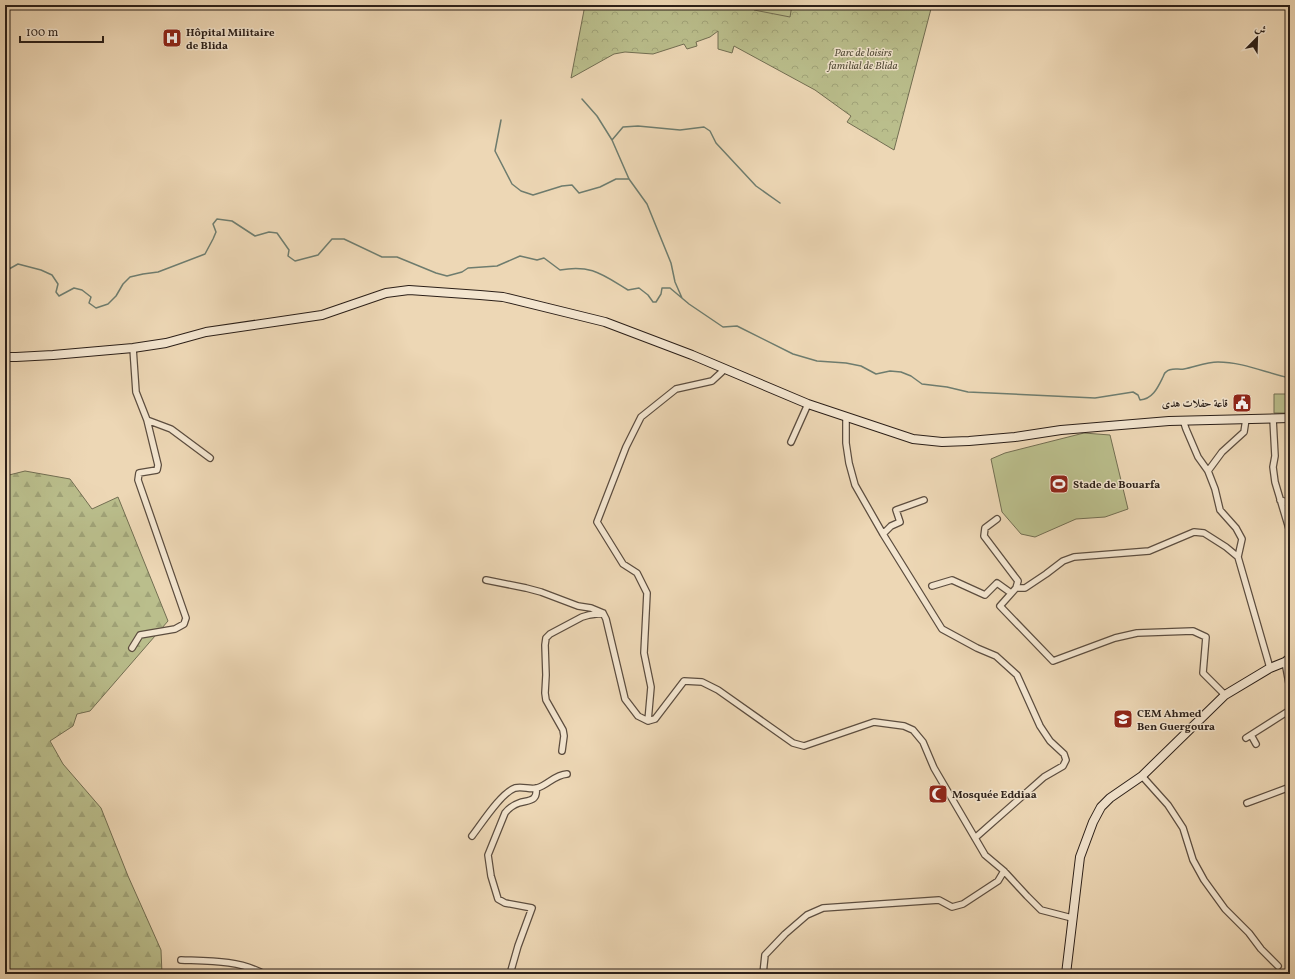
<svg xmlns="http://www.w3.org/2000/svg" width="1295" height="979" font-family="Vollkorn,Amiri,serif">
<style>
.forest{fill:url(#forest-firs);stroke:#726e52}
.park{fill:url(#park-crowns);stroke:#726e52}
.pitch{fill:#babe8c;stroke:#726e52}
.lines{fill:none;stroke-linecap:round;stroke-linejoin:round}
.stream{stroke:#6e7c6e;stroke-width:1.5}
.street-casing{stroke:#5c4d3f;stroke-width:8}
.secondary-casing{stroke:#2b1f18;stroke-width:10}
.street{stroke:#f3e5cf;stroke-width:5.5}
.secondary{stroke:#f3e5cf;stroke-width:8}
.labels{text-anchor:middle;stroke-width:3;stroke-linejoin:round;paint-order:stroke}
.poi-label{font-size:11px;font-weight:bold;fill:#2b1f18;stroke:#f3e5cf;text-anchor:start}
.park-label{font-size:11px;font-style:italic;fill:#564f3b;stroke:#f3e5cf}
</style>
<defs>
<pattern id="forest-firs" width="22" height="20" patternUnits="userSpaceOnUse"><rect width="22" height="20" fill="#babe8c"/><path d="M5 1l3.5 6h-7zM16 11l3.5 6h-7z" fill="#a0a378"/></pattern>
<pattern id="park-crowns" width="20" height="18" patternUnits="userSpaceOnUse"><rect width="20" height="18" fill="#babe8c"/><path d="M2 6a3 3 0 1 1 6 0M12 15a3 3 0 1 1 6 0" fill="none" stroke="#a0a378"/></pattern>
</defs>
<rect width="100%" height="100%" fill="#edd7b5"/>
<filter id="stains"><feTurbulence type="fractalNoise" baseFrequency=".005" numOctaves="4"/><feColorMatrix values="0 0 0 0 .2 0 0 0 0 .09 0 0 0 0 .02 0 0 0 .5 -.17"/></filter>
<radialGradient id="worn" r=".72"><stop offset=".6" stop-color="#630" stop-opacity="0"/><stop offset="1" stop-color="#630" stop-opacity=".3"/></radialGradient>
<path class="forest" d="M 25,471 L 70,479 L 92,509 L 118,497 L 168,621 L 90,711 L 77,714 L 73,726 L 50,741 L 63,764 L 101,808 L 128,876 L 161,950 L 162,974 L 5,974 L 5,476 Z"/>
<path class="park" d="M 585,5 L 932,5 L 894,150 L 847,122 L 851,116 L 815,90 L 734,46 L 732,53 L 718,49 L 718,31 L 710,37 L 696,42 L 697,46 L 687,49 L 684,44 L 653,54 L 625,52 L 614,54 L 571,78 Z"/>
<path class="pitch" d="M 755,5 L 792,5 L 790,17 L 754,10 Z
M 1274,394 L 1290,394 L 1290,413 L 1274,413 Z
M 1084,433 L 1110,435 L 1128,509 L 1105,517 L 1076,519 L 1035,537 L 1021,534 L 1002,512 L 991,459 L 1005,453 Z"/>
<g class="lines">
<path class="stream" d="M 582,99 L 597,116 L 612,140 L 629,179 L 647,204 L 671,263 L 675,282 L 682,298
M 501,120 L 495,151 L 512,184 L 521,191 L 533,195 L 562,186 L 572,185 L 579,193 L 600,187 L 616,179 L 629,179
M 612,140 L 623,127 L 638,126 L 680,130 L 704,127 L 710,131 L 716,143 L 756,186 L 780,203
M 5,284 L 9,269 L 18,264 L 41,270 L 52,275 L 58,284 L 56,292 L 59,296 L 74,288 L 82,290 L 91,297 L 89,303 L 96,308 L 108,304 L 116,296 L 123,284 L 130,277 L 143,274 L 158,272 L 205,254 L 213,239 L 216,232 L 213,224 L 217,219 L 232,221 L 255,236 L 269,232 L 277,233 L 289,250 L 288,256 L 295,261 L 318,255 L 332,239 L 344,239 L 382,257 L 397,257 L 436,273 L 447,276 L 462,272 L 468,268 L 497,266 L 520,256 L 537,260 L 544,258 L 560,270 C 591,264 603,275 628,290 L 639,288 L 648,295 L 653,302 L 656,302 L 661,294 L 662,288 L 670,288 L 689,304 L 723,327 L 737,326 L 793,354 L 817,361 L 846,363 L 861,366 L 876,374 L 890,371 L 901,372 L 911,376 L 922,384 L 947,387 L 968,392 L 1095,398 L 1133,392 L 1138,395 L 1140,400 C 1153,399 1158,387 1163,377 C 1164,375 1164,373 1166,372 C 1171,367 1178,370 1184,369 C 1195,367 1206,362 1218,362 C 1243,362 1266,373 1290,378"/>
<defs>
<path id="street" d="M 846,417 L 846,443 L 849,463 L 855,485 L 883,534 L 942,629 L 977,648 L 996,656 L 1017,675 L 1040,726 L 1050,741 L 1064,754 L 1066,760 L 1063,766 L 1044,777 L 975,838
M 1273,419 L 1275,456 L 1273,467 L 1275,482 L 1290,532
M 147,420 L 171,429 L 210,458
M 1183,420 L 1186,429 L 1198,457 L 1208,471 L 1215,489 L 1220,510 L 1236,528 L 1242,539 L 1238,557 L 1270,668
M 791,442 L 808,404
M 1208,471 L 1222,452 L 1244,432 L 1246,419
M 1280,500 L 1290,503
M 997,519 L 985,528 L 984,536 L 1018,581 L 1016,588 L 1000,606 L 1053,661 L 1115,638 L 1137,633 L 1193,631 L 1206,637 L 1203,673 L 1225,695
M 883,534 L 891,526 L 900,522 L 896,510 L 924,500
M 486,580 L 526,588 L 541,592 L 578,606 L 591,608 L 603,613 L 606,619 L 625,699 L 638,716 L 648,721 L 655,719 L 684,681 L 702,682 L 718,690 L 793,743 L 804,746 L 874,722 L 904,726 L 913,730 L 923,742 L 934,768 L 985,855 L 1004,871 L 1027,896 L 1041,910 L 1072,918
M 932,586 L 952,580 L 985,595 L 997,583 L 1011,593
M 1016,588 L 1025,588 L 1046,574 L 1063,561 L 1074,557 L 1149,551 L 1194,532 L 1204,533 L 1226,547 L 1238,557
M 132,648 L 140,635 L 175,629 L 184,624 L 186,618 L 138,480 L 139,473 L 157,470 L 158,465 L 147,420 L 136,392 L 133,348
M 1285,662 L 1290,689
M 648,721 L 651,687 L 644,653 L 647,593 L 637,573 L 623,564 L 597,522 L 626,447 L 641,417 L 676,389 L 712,381 L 725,369
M 1251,735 L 1256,744
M 1246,738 L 1290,710
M 562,751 L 564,736 L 563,730 L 546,700 L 545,693 L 546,675 L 545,645 L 546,638 L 550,634 L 582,617 L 589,615 L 603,613
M 1142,776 L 1168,805 L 1183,828 L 1193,860 L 1204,880 L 1225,909 L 1249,933 L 1261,949 L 1278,966
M 1247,803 L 1290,787
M 472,836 C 482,823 501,793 515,788 C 523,786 530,790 537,788 C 548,785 554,775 567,774
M 181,960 C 208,961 239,960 264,974
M 510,974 L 518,946 L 532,908 L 505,903 L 498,899 L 491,876 L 488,855 L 505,813 C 509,808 513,805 519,803 C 528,800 538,802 536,788
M 763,974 L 765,955 L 785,934 L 807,915 L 823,908 L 939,900 L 952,907 L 963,904 L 998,881 L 1004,871"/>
<path id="secondary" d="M 5,357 L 16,357 L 53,355 L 133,348 L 166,343 L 206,332 L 322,315 L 386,293 L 409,290 L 480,295 L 503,297 L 605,322 L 692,355 L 808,404 L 913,439 L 942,442 L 969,441 L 1015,437 L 1061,430 L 1169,421 L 1290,418
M 1066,974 L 1080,857 L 1093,822 L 1101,807 L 1110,798 L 1142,776 L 1225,695 L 1270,668 L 1285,662 L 1290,658"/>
</defs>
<use href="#street" class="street-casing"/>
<use href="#secondary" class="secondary-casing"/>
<use href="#street" class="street"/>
<use href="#secondary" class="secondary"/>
</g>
<defs>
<symbol id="hospital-square" viewBox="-11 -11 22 22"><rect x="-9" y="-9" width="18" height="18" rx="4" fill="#8f2418" stroke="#f3e5cf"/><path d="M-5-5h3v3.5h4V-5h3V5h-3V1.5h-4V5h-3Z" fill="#fff"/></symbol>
<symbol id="civic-square" viewBox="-11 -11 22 22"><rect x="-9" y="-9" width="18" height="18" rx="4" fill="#8f2418" stroke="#f3e5cf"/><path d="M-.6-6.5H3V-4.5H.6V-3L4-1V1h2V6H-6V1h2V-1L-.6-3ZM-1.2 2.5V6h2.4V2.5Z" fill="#fff"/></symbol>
<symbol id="stadium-square" viewBox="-11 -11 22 22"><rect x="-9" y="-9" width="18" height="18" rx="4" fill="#8f2418" stroke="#f3e5cf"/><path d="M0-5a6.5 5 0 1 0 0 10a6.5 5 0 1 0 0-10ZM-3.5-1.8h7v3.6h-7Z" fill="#fff"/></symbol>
<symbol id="school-square" viewBox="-11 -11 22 22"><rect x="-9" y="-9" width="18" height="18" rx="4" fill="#8f2418" stroke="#f3e5cf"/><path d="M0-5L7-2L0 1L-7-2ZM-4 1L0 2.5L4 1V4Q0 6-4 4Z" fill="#fff"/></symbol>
<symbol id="mosque-square" viewBox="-11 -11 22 22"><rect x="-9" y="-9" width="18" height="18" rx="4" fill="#8f2418" stroke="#f3e5cf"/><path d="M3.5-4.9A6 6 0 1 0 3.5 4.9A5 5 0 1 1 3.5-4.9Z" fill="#fff"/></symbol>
</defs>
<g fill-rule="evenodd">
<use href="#hospital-square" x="161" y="27" width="22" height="22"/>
<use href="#civic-square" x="1231" y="392" width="22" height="22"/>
<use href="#stadium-square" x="1048" y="473" width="22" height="22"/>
<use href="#school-square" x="1112" y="708" width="22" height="22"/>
<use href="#mosque-square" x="927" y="783" width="22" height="22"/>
</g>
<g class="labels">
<g class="poi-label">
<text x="186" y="36">Hôpital Militaire<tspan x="186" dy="13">de Blida</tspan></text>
<text x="1228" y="407" text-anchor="end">قاعة حفلات هدى</text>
<text x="1073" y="488">Stade de Bouarfa</text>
<text x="1137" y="717">CEM Ahmed<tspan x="1137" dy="13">Ben Guergoura</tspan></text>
<text x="952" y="798">Mosquée Eddiaa</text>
</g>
<g class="park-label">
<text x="863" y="56">Parc de loisirs<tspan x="863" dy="13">familial de Blida</tspan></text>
</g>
</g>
<rect width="1295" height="979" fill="none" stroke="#edd7b5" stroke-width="20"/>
<rect x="6" y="6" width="1283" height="967" fill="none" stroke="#2b1f18" stroke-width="2"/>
<rect x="10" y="10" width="1275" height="959" fill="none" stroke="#2b1f18"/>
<g transform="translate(1257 38) rotate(23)" stroke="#f3e5cf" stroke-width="3" paint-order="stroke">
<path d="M0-3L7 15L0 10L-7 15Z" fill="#2b1f18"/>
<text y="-6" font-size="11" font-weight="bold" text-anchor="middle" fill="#2b1f18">ش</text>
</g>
<path d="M20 36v6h83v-6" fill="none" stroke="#2b1f18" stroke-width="2"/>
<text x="26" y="36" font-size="12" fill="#2b1f18" stroke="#f3e5cf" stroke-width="3" paint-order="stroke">100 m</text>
<rect width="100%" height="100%" filter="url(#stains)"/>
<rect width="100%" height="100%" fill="url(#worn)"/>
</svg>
